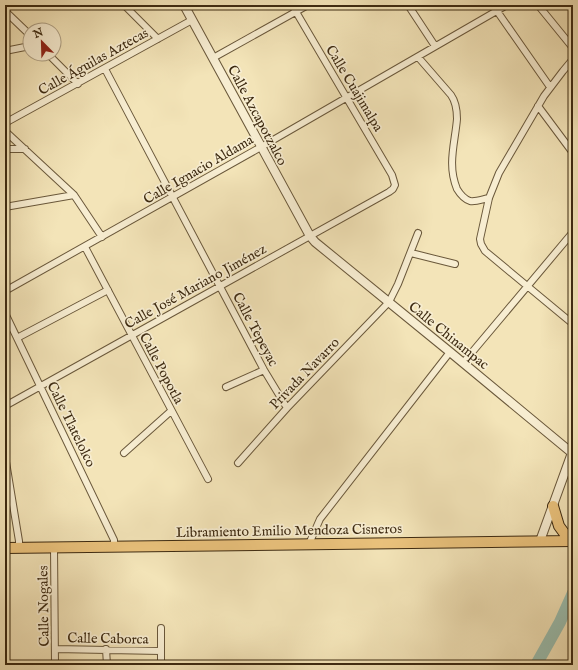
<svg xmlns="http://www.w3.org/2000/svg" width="578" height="670" font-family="'IM FELL English',serif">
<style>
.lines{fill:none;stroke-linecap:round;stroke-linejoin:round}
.river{stroke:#9bbfb0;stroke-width:12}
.minor-casing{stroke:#6a583b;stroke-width:8}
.tertiary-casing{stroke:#6a583b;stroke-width:10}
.primary-casing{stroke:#3d2a11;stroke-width:12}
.minor{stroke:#f7edd1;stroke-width:6}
.tertiary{stroke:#f7edd1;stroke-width:8}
.primary{stroke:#eac27c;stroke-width:10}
.labels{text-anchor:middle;stroke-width:3.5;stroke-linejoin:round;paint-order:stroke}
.street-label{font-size:14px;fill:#3d2a11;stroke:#f7edd1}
</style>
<rect width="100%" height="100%" fill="#f3e4b8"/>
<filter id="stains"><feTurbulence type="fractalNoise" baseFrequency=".005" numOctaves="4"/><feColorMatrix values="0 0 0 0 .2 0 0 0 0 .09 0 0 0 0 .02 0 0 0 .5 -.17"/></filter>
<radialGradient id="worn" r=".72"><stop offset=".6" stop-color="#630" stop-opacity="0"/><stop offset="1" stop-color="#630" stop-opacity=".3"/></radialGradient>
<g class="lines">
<path class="river" d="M 536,665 L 560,622 L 573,593"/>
<defs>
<path id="minor" d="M 124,5 L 158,39
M 408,5 L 435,46
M 538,5 L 573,48
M 5,11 L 30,35
M 497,11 L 550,87
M 5,51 L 30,46
M 48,54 L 78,84
M 418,57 L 451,95 C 456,102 457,110 457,119 C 455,143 447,165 457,189 C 460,194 464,199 470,201 C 476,202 483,199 489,198
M 213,58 L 308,5
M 573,59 L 563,71 L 544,96 L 499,173 L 489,198 L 480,239 L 481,244 L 485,251 L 573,324
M 105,69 L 264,370 L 287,408
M 538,106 L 573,153
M 5,123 L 192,20
M 5,131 L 74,195 L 102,237
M 5,149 L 25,149
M 5,207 L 74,195
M 85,247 L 208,479
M 411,253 L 455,264
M 5,291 L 261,147 L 507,5
M 5,313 L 114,540 L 114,546
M 17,338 L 108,290
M 463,363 L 573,232
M 226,387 L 264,370
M 5,406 C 133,334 261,264 389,192 L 393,189 L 395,185 L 392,175 L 292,5
M 124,453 L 171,411
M 5,456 L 19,541 L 19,548
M 238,463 L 287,408 L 389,302 L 398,284 L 418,233
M 309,544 L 320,519 L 450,352
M 54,547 L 55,665
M 55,649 L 161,651
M 106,649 L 107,665
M 161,665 L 161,628"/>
<path id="tertiary" d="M 184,5 L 310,236 L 315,242 L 450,352 L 572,453
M 540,541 L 573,450"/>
<path id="primary" d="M 553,506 L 559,526 L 570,541
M 5,548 L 573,541"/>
</defs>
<use href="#minor" class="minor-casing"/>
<use href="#tertiary" class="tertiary-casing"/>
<use href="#primary" class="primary-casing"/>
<use href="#minor" class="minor"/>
<use href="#tertiary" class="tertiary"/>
<use href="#primary" class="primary"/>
</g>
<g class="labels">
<g class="street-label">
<text transform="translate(93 61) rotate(-29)" y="5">Calle Águilas Aztecas</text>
<text transform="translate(355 88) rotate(59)" y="5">Calle Cuajimalpa</text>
<text transform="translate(258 115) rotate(62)" y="5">Calle Azcapotzalco</text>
<text transform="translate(198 169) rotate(-30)" y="5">Calle Ignacio Aldama</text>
<text transform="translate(195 286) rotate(-29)" y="5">Calle José Mariano Jiménez</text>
<text transform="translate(256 329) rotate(62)" y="5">Calle Tepeyac</text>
<text transform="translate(449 335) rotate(39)" y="5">Calle Chinampac</text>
<text transform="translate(162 368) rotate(62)" y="5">Calle Popotla</text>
<text transform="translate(304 373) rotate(-46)" y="5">Privada Navarro</text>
<text transform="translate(72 424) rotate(64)" y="5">Calle Tlatelolco</text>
<text transform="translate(289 530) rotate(-1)" y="5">Libramiento Emilio Mendoza Cisneros</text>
<text transform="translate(43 606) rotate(-91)" y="5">Calle Nogales</text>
<text transform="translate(108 638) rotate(1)" y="5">Calle Caborca</text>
</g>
</g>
<rect width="578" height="670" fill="none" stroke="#f3e4b8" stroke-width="20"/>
<rect x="6" y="6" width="566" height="658" fill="none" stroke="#3d2a11" stroke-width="2"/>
<rect x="10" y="10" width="558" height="650" fill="none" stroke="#3d2a11"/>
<g transform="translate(42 42) rotate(337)"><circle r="19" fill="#f7edd1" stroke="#ad9f84"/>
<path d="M0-3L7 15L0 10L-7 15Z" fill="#8f2418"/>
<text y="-6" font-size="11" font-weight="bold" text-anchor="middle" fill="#3d2a11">N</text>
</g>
<rect width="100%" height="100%" filter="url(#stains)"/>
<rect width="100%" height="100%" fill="url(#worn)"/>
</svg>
